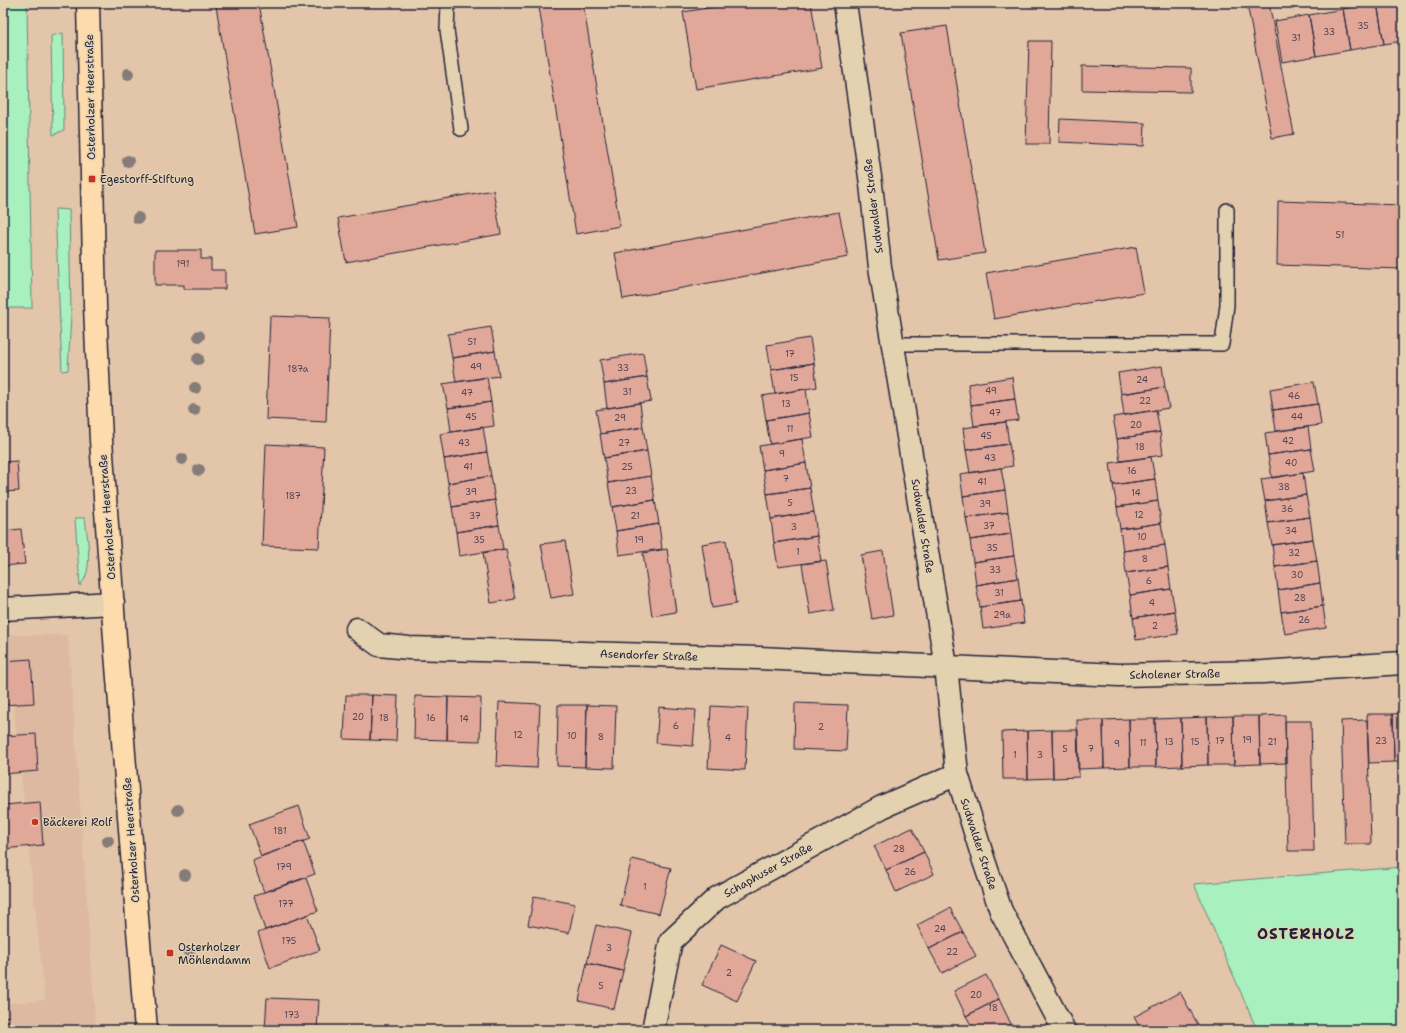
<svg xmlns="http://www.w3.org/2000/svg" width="1406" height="1033" font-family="'Shantell Sans',sans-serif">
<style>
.built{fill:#deb9a2}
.green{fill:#a8f1bf;stroke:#658a7d}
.building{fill:#e1a89a;stroke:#22223b}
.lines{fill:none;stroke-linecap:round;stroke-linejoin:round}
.lane-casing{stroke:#22223b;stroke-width:16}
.street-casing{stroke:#22223b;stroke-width:25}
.primary-casing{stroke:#22223b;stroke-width:25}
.lane{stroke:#e4d1af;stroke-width:13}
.street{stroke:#e4d1af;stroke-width:22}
.primary{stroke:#fddbac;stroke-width:22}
.tree{fill:#847c78}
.poi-dot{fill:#c8321e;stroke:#e4d1af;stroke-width:1.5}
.labels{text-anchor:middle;stroke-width:3;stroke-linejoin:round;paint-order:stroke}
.number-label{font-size:9px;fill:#524453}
.street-label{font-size:11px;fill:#22223b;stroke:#e4d1af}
.poi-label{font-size:11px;fill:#22223b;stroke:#e4d1af;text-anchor:start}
.district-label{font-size:15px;font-weight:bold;letter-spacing:1px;fill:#22223b;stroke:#e4d1af}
</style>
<rect width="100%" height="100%" fill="#e3c5a9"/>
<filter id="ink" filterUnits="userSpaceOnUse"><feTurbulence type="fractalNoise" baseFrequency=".025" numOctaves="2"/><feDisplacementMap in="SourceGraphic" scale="8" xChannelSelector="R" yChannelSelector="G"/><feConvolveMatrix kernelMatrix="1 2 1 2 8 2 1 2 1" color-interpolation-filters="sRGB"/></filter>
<g filter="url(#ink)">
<path class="built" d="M 6,635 L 68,635 L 96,1030 L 3,1030 L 3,1004 L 45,1000 Z"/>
<path class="green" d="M 3,3 L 27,3 L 32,308 L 3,308 Z
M 63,33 L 64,130 L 53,135 L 51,36 Z
M 55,209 L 69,210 L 71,315 L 68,370 L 62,371 Z
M 75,518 L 85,518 C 87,535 92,562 85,578 C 84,580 81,583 80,586 Z
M 1403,867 L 1403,1030 L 1365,1030 L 1365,1028 L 1359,1030 L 1257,1030 L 1194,884 Z"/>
<path class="building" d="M 233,3 L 259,3 L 298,227 L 255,234 L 216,6 Z
M 563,3 L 583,3 L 620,226 L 576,234 L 539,7 Z
M 740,3 L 811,3 L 822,68 L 696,89 L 683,12 Z
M 1247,3 L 1269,3 L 1294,134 L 1272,138 Z
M 1377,3 L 1403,3 L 1403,41 L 1384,44 Z
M 1377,3 L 1384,44 L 1350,50 L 1343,9 Z
M 1343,9 L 1350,50 L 1316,56 L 1309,15 Z
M 1309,15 L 1316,56 L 1282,62 L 1275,21 Z
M 947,26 L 985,253 L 939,260 L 901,33 Z
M 1029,41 L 1051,41 L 1049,144 L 1026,144 Z
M 1082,66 L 1191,68 L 1191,92 L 1082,90 Z
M 1060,119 L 1145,123 L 1144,146 L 1059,142 Z
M 493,190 L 501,234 L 346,262 L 338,218 Z
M 1278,201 L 1403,205 L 1403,269 L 1277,265 Z
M 839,212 L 848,257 L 623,299 L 615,253 Z
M 1136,247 L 1144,293 L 994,319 L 986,273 Z
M 155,250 L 201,250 L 201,259 L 211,259 L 211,270 L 225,270 L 225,289 L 184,289 L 184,285 L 155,285 Z
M 270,316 L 330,318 L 326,422 L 266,419 Z
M 491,327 L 495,351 L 452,358 L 448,334 Z
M 810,338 L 814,363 L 771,370 L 767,345 Z
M 495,351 L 499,376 L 456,382 L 452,358 Z
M 643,353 L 647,377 L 604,384 L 600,360 Z
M 814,363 L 817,387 L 775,394 L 771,370 Z
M 1162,366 L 1165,387 L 1121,394 L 1118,373 Z
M 487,377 L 491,402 L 448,408 L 443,384 Z
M 647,377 L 651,401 L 607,408 L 604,384 Z
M 1012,377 L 1015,399 L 971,405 L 968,384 Z
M 1314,382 L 1318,404 L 1273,410 L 1270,389 Z
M 1165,387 L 1169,408 L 1124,415 L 1121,394 Z
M 806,389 L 809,413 L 766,420 L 762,396 Z
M 1015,399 L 1018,420 L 974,426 L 971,405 Z
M 491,402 L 494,426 L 451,432 L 448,408 Z
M 640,403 L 643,427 L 600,434 L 596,410 Z
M 1318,404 L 1321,425 L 1276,431 L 1273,410 Z
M 1156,410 L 1160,432 L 1117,439 L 1113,417 Z
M 809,413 L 813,437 L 770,444 L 766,420 Z
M 1006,422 L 1009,444 L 966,450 L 963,428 Z
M 483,427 L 487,452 L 444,459 L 440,434 Z
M 643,427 L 647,451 L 604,458 L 600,434 Z
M 1308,427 L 1311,449 L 1268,455 L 1265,433 Z
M 1160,432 L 1163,455 L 1120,461 L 1117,439 Z
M 802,439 L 806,463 L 763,470 L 759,446 Z
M 266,444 L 324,447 L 319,548 L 262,546 Z
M 1009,444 L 1013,466 L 970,473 L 966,450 Z
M 1311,449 L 1315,471 L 1272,478 L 1268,455 Z
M 647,451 L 651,476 L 608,483 L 604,458 Z
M 487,452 L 491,476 L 448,483 L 444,459 Z
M 1151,457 L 1155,479 L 1113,485 L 1110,463 Z
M 17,461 L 19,491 L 3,492 L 3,462 Z
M 806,463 L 810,488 L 767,494 L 763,470 Z
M 1001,468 L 1005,490 L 963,496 L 960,474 Z
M 1303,473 L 1306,495 L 1265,501 L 1261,479 Z
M 491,476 L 495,500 L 452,507 L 448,483 Z
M 651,476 L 655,500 L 612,507 L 608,483 Z
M 1155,479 L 1158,501 L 1117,507 L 1113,485 Z
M 810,488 L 814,512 L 771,519 L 767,494 Z
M 1005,490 L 1008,512 L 966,518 L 963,496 Z
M 1306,495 L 1310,517 L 1268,523 L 1265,501 Z
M 495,500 L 499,525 L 456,532 L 452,507 Z
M 655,500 L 659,524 L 616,531 L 612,507 Z
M 1158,501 L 1161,523 L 1120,529 L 1117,507 Z
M 814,512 L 817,536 L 774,543 L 771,519 Z
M 1008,512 L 1011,534 L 970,540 L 966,518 Z
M 1310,517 L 1313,539 L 1272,545 L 1268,523 Z
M 1161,523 L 1165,545 L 1123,551 L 1120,529 Z
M 659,524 L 662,549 L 619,555 L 616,531 Z
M 499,525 L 503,549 L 459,556 L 456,532 Z
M 21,529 L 25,564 L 3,566 L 3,531 Z
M 1011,534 L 1014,556 L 973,562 L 970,540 Z
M 817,536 L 821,561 L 778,567 L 774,543 Z
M 1313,539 L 1317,561 L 1275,567 L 1272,545 Z
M 726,540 L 736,604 L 712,608 L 702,544 Z
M 565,541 L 574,594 L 551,598 L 541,544 Z
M 1165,545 L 1168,567 L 1126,573 L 1123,551 Z
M 506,549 L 515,599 L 491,603 L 483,553 Z
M 667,549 L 676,612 L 652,616 L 643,553 Z
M 883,551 L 893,615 L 872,619 L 861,555 Z
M 1014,556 L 1018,578 L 976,585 L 973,562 Z
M 826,561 L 834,610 L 810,614 L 802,564 Z
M 1317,561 L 1320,583 L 1278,590 L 1275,567 Z
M 1168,567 L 1171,589 L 1130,595 L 1126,573 Z
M 1018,578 L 1021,601 L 980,607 L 976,585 Z
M 1320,583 L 1323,606 L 1281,612 L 1278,590 Z
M 1171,589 L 1175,611 L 1133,618 L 1130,595 Z
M 1021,601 L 1024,623 L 983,629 L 980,607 Z
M 1323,606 L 1326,628 L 1285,634 L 1281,612 Z
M 1175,611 L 1178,634 L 1136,640 L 1133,618 Z
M 31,659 L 34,703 L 3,705 L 3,661 Z
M 346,695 L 372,695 L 370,740 L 344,739 Z
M 372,695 L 398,696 L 396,741 L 370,740 Z
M 415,696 L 448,697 L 447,740 L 414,739 Z
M 448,697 L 481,698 L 480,741 L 447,740 Z
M 499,702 L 540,704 L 537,768 L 496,766 Z
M 795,703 L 848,705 L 846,751 L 794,749 Z
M 558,705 L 587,705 L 585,767 L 557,766 Z
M 587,705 L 616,706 L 614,768 L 585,767 Z
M 711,706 L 748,708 L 745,770 L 708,768 Z
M 659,707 L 696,710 L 693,746 L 656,743 Z
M 1403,713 L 1403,762 L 1394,762 L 1393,714 Z
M 1367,714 L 1393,714 L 1394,762 L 1369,763 Z
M 1285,715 L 1286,763 L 1260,764 L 1259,716 Z
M 1233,716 L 1234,765 L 1208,765 L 1207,717 Z
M 1233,716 L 1259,716 L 1260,764 L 1234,765 Z
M 1207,717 L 1208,765 L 1182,766 L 1181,718 Z
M 1181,718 L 1182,766 L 1156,767 L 1155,719 Z
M 1129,719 L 1155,719 L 1156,767 L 1130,767 Z
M 1129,719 L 1130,767 L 1104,768 L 1103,720 Z
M 1077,720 L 1103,720 L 1104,768 L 1078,769 Z
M 1367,720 L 1371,844 L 1345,844 L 1341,721 Z
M 1285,721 L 1311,721 L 1314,851 L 1288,851 Z
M 1052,730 L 1053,778 L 1028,779 L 1027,731 Z
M 1052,730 L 1078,730 L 1079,777 L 1053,778 Z
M 1027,731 L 1028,779 L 1003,779 L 1002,732 Z
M 36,734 L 38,771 L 3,774 L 3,736 Z
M 40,802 L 43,845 L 3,849 L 3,805 Z
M 299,806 L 310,839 L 261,856 L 249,824 Z
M 912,828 L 924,852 L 886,870 L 874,846 Z
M 303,841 L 315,874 L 264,892 L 252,860 Z
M 924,852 L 934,874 L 896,892 L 886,870 Z
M 632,859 L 671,868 L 659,914 L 620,905 Z
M 306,878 L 318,911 L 265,930 L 254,896 Z
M 534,896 L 575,904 L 569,933 L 528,925 Z
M 950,908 L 963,932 L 929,949 L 917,925 Z
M 307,915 L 320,950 L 270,968 L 258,933 Z
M 596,925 L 632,933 L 623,971 L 587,963 Z
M 963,932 L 976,956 L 942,973 L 929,949 Z
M 721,945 L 756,961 L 737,1001 L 702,985 Z
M 587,963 L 623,971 L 614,1009 L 579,1001 Z
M 986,975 L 999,999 L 966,1016 L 954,991 Z
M 1180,992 L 1201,1030 L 1141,1030 L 1134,1017 Z
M 267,998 L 319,1000 L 317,1030 L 265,1030 Z
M 999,999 L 1011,1024 L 1000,1030 L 974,1030 L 966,1016 Z
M 3,1016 L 9,1017 L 8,1030 L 3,1030 Z"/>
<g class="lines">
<defs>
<path id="lane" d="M 448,3 L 447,30 L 461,129
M 894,344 L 1222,344 L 1227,305 L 1227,210"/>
<path id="street" d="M 845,3 L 871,184 L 880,267 L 946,666 L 957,774 L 983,858 L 1001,911 L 1064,1030
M 3,609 L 113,603
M 357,629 L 379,645 L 409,648 L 759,658 L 1119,675 L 1263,672 L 1403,663
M 653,1030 L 671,941 L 717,898 L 882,807 L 957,774"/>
<path id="primary" d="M 88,3 L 95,306 L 101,440 L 116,653 L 146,1030"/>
</defs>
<use href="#lane" class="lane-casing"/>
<use href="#street" class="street-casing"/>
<use href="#primary" class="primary-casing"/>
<use href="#lane" class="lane"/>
<use href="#street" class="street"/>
<use href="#primary" class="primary"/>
</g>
<g class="tree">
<circle cx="128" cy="74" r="6"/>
<circle cx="128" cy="161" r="6"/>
<circle cx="138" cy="218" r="6"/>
<circle cx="199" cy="336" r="6"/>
<circle cx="198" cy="359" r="6"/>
<circle cx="195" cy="388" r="6"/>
<circle cx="194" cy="410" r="6"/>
<circle cx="182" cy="459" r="6"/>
<circle cx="199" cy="470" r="6"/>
<circle cx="178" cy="810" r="6"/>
<circle cx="108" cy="841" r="6"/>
<circle cx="185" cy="875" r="6"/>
<circle cx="189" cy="952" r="6"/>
</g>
</g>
<g class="poi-dot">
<rect x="88" y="175" width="8" height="8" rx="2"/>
<circle cx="35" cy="822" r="4"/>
<rect x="166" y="949" width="8" height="8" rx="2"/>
</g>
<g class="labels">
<g class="number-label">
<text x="1363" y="29">35</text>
<text x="1329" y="35">33</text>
<text x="1296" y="41">31</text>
<text x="1340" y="238">51</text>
<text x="183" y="267">191</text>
<text x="472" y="345">51</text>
<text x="790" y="357">17</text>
<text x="476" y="370">49</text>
<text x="623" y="371">33</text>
<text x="298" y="372">187a</text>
<text x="794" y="381">15</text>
<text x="1142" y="383">24</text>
<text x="991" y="394">49</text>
<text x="627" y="395">31</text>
<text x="467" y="396">47</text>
<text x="1294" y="399">46</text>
<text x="1145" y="404">22</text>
<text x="786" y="407">13</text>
<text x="995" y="416">47</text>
<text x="471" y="420">45</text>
<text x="1297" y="420">44</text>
<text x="620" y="421">29</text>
<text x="1136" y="428">20</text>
<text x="790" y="432">11</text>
<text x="986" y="439">45</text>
<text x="1288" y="444">42</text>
<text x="464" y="446">43</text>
<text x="624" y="446">27</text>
<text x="1140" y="450">18</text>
<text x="782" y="457">9</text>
<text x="990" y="461">43</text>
<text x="1291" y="466">40</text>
<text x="468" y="470">41</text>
<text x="627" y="470">25</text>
<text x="1132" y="474">16</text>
<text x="786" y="482">7</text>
<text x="982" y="485">41</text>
<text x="1284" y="490">38</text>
<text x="631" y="494">23</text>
<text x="471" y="495">39</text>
<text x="1136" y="496">14</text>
<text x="293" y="499">187</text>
<text x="790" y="506">5</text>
<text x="985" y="507">39</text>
<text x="1287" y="512">36</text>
<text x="1139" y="518">12</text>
<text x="475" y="519">37</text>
<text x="635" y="519">21</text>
<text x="989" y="529">37</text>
<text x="794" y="530">3</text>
<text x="1291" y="534">34</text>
<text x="1142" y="540">10</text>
<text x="479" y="543">35</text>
<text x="639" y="543">19</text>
<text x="992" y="551">35</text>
<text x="798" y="555">1</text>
<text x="1294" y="556">32</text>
<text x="1145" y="562">8</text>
<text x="995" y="573">33</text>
<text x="1297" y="578">30</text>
<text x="1149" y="584">6</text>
<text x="999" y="596">31</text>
<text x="1300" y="601">28</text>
<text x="1152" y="606">4</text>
<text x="1002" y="618">29a</text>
<text x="1304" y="623">26</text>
<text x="1155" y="629">2</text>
<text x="358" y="720">20</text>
<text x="384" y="721">18</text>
<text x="431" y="721">16</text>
<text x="464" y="722">14</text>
<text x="676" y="729">6</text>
<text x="821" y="730">2</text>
<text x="518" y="738">12</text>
<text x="572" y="739">10</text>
<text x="601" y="740">8</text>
<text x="728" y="741">4</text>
<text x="1247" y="743">19</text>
<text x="1220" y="744">17</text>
<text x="1381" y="744">23</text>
<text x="1169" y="745">13</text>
<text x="1195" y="745">15</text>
<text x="1272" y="745">21</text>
<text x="1143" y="746">11</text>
<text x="1117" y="747">9</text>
<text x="1065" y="752">5</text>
<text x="1091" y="752">7</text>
<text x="1015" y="758">1</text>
<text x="1040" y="758">3</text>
<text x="280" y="834">181</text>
<text x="899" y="852">28</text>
<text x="284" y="870">179</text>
<text x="910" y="875">26</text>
<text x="645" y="890">1</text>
<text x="286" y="907">177</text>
<text x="940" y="932">24</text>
<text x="289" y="944">175</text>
<text x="609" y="951">3</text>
<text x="952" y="955">22</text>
<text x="729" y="976">2</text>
<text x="601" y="989">5</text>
<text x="976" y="998">20</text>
<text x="993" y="1011">18</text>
<text x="292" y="1018">173</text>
</g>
<g class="street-label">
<text transform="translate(90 97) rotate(-91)" y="4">Osterholzer Heerstraße</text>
<text transform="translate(873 206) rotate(-97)" y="4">Sudwalder Straße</text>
<text transform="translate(107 517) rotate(-94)" y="4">Osterholzer Heerstraße</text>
<text transform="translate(923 526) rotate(81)" y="4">Sudwalder Straße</text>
<text transform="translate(649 655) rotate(2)" y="4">Asendorfer Straße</text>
<text transform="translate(1175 674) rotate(-1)" y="4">Scholener Straße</text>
<text transform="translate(131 840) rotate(-94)" y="4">Osterholzer Heerstraße</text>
<text transform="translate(979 844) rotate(72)" y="4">Sudwalder Straße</text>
<text transform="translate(768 870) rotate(-29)" y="4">Schaphuser Straße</text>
</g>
<g class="poi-label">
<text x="100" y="183">Egestorff-Stiftung</text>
<text x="43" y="826">Bäckerei Rolf</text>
<text x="178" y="951">Osterholzer<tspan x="178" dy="13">Möhlendamm</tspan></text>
</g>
<g class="district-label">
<text x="1306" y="939">OSTERHOLZ</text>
</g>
</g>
<rect width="1406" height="1033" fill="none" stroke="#e4d1af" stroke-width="16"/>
<rect x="8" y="8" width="1390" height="1017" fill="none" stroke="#22223b" stroke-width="1.5" filter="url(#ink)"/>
</svg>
